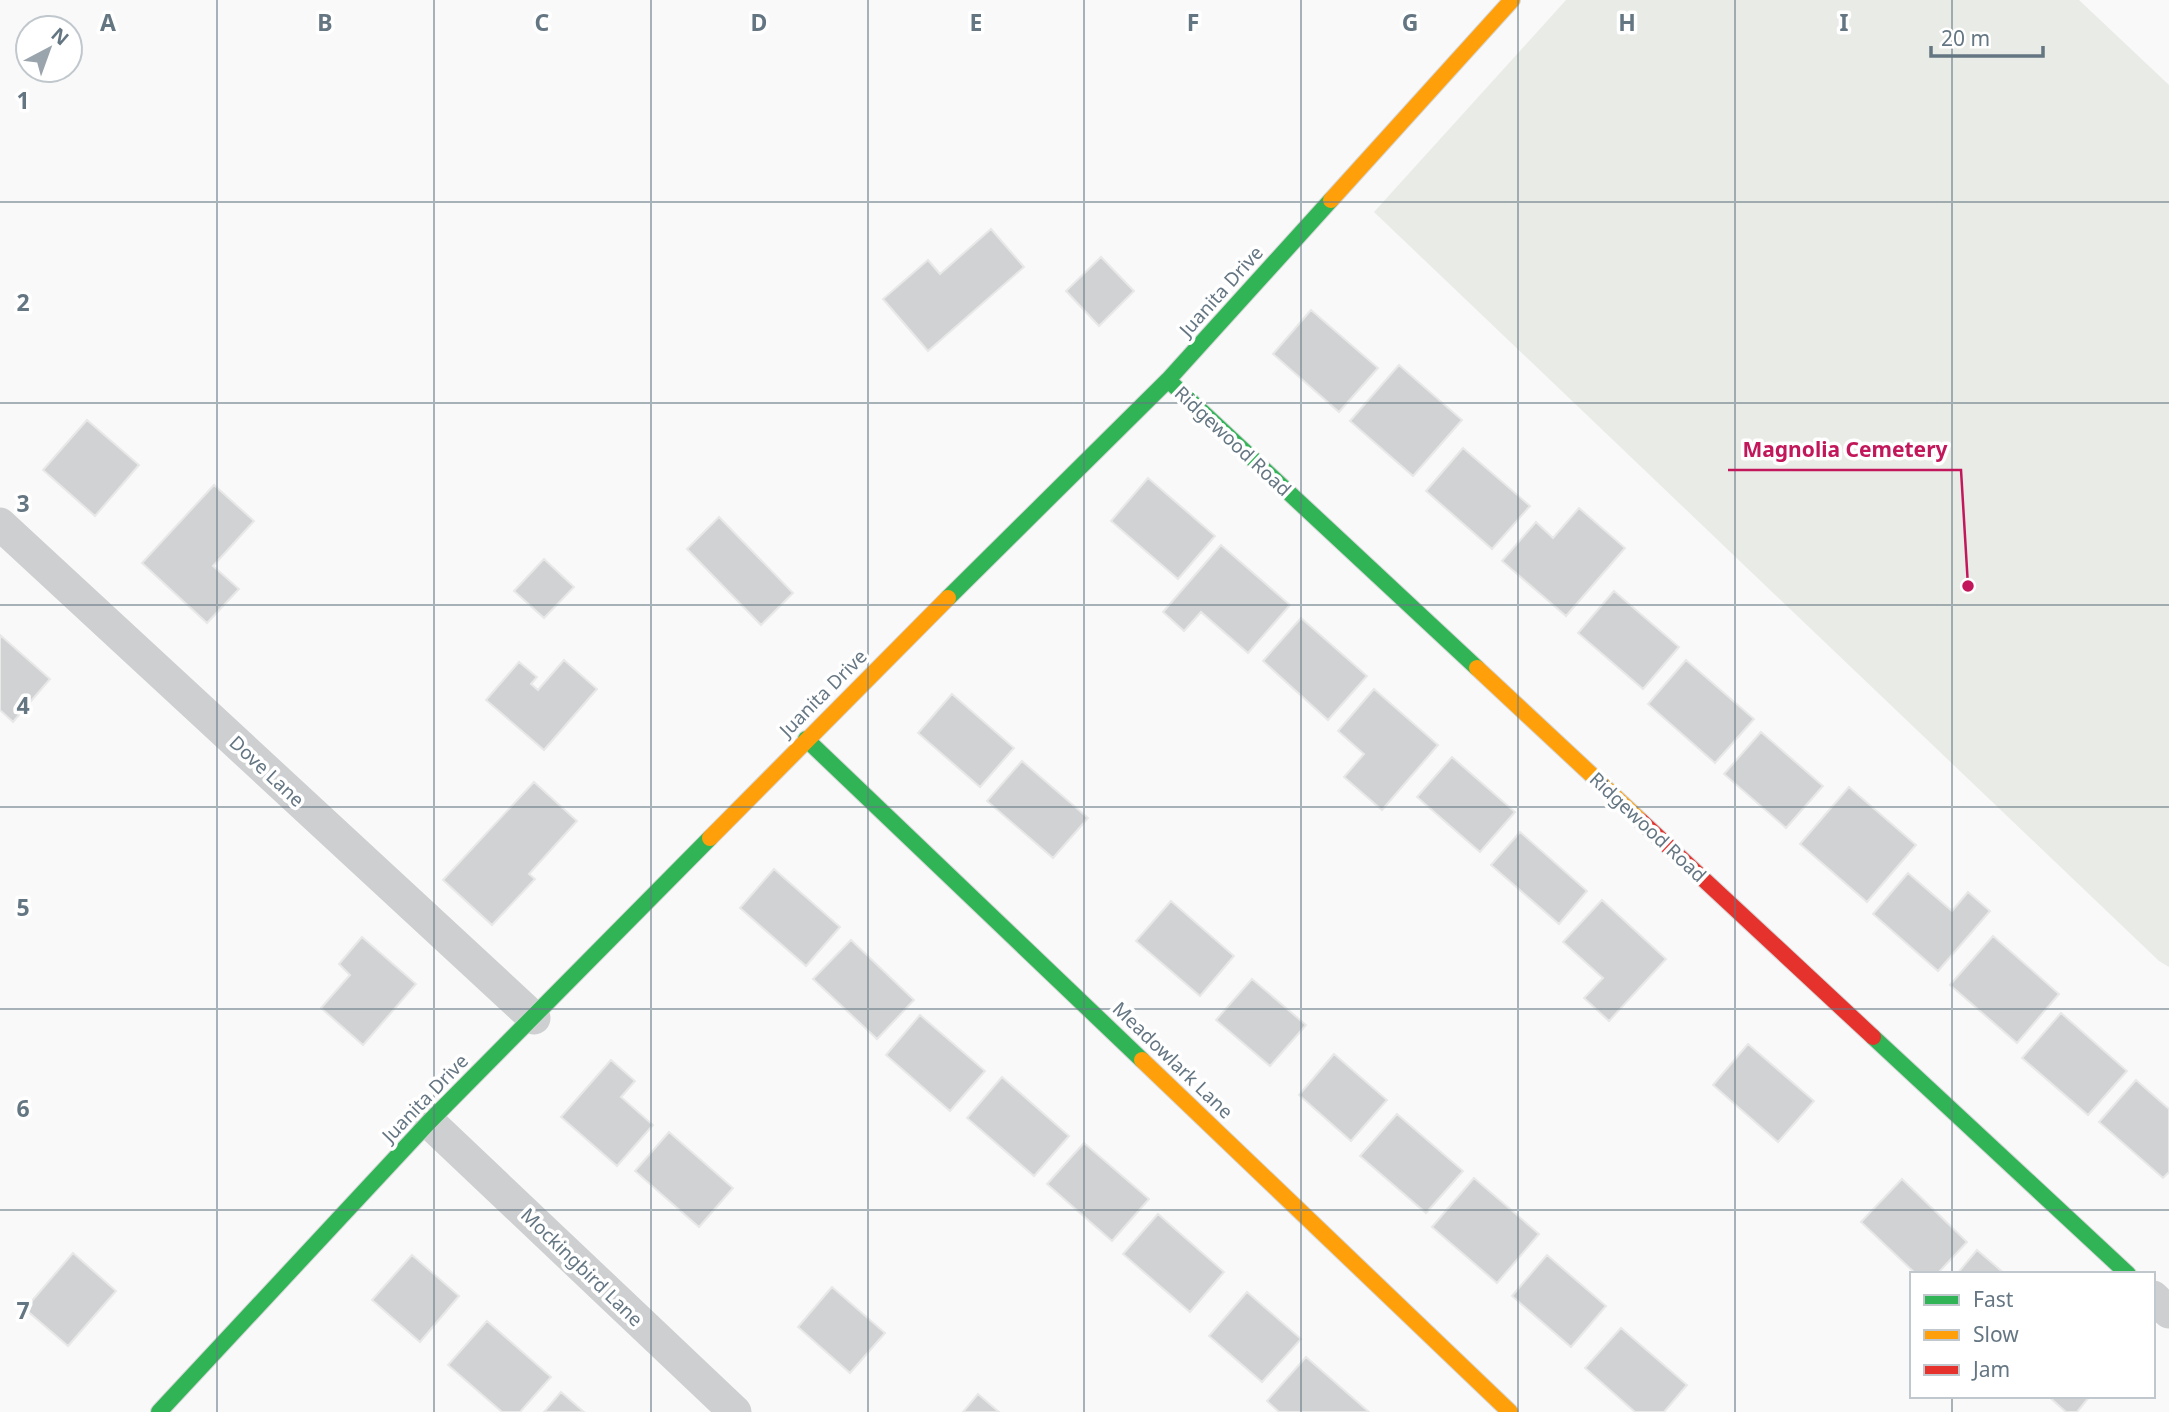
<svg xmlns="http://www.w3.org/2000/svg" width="2169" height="1412" font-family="'Noto Sans',sans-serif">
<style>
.green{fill:#e8ebe6}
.building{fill:#d0d2d3;stroke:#e8e8e8;stroke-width:2}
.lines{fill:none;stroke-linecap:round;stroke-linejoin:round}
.fast-casing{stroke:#d5d6d7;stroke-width:18}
.slow-casing{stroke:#d5d6d7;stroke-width:18}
.jam-casing{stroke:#d5d6d7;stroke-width:18}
.street{stroke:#cecfd0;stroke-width:33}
.fast{stroke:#30b455;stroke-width:16}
.slow{stroke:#ff9f0a;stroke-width:16}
.jam{stroke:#e5322d;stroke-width:16}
.grid{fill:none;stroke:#657683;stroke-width:2;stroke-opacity:0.55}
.labels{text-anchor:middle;stroke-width:7;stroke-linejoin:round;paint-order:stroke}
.street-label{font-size:19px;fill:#657683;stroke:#fff}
.grid-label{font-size:23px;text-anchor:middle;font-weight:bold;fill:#657683;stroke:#fff;stroke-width:7;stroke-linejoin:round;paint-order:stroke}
.leader{fill:none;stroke:#c2185b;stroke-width:2.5}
.callout-dot{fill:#c2185b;stroke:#fff;stroke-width:2.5}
.callout-label{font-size:21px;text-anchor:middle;font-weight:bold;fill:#c2185b;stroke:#fff;stroke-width:7;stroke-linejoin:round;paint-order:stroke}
</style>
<rect width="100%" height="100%" fill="#f9f9f9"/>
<path class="green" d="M 1566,0 L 2079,0 L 2169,85 L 2169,967 L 2159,961 L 1374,212 Z"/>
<path class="building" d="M 991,229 L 1024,267 L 928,351 L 883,299 L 928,260 L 940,274 Z
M 1101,257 L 1134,291 L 1099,326 L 1066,291 Z
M 1311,310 L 1378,368 L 1339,412 L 1273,354 Z
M 1399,365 L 1462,420 L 1413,476 L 1350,421 Z
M 87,420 L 139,465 L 95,516 L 43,470 Z
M 1463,448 L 1530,506 L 1492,549 L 1426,491 Z
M 1148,478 L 1215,536 L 1178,579 L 1111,521 Z
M 214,485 L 254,521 L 213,566 L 239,589 L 207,623 L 142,563 Z
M 1579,508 L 1625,548 L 1566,616 L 1502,561 L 1536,522 L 1553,538 Z
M 719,517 L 793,593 L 761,625 L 687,549 Z
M 1221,545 L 1290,605 L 1248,653 L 1201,612 L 1184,631 L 1163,612 Z
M 544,559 L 574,587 L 544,618 L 514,591 Z
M 1614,591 L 1679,647 L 1643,689 L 1578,633 Z
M 1301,618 L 1367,676 L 1328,720 L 1263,661 Z
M 0,635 L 50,679 L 13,722 L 0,710 Z
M 564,660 L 597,689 L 544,750 L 486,700 L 519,662 L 537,677 L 531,684 L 538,690 Z
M 1686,660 L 1754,719 L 1715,763 L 1648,704 Z
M 1374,689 L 1438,745 L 1382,810 L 1344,777 L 1364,754 L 1338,731 Z
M 952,694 L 1014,748 L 980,787 L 918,733 Z
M 1761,732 L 1823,786 L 1786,828 L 1724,774 Z
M 1452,757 L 1515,812 L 1480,852 L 1417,797 Z
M 1022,761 L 1088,818 L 1053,858 L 987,801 Z
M 534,782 L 577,821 L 529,874 L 535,879 L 492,925 L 443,880 Z
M 1849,787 L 1916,845 L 1867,902 L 1800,844 Z
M 1520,832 L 1587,891 L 1559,924 L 1491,865 Z
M 774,869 L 840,927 L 806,966 L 740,908 Z
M 1908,873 L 1952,911 L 1968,892 L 1990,911 L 1938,971 L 1873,914 Z
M 1602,900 L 1666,959 L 1609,1021 L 1584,998 L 1603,978 L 1563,942 Z
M 1171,901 L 1234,956 L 1200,996 L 1136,941 Z
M 1993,936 L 2059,994 L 2017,1043 L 1950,985 Z
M 362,937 L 416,984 L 363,1045 L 321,1008 L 350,975 L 339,964 Z
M 851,940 L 914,1000 L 877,1039 L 813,979 Z
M 1252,979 L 1306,1025 L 1270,1066 L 1216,1020 Z
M 2061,1013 L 2127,1071 L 2088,1115 L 2022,1058 Z
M 920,1015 L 985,1071 L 950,1111 L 886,1055 Z
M 1748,1044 L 1814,1101 L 1778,1142 L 1713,1085 Z
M 1334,1054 L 1387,1100 L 1351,1141 L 1299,1095 Z
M 611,1060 L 635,1081 L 621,1097 L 653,1125 L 617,1166 L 561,1117 Z
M 1002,1077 L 1069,1136 L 1034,1176 L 967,1118 Z
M 2136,1080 L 2169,1109 L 2169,1172 L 2163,1178 L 2099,1122 Z
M 1397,1114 L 1463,1171 L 1426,1213 L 1360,1156 Z
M 669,1132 L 733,1188 L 699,1227 L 635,1171 Z
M 1084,1143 L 1149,1199 L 1112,1241 L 1047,1184 Z
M 1474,1178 L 1539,1234 L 1497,1283 L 1432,1227 Z
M 1902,1179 L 1967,1242 L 1937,1274 L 1916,1274 L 1861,1222 Z
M 1158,1214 L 1224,1272 L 1190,1312 L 1123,1254 Z
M 1977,1250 L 2005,1274 L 1957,1274 Z
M 73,1253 L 116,1291 L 68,1346 L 25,1309 Z
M 412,1255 L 459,1296 L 420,1342 L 372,1300 Z
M 1547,1255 L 1606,1306 L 1571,1347 L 1512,1296 Z
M 832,1287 L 885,1333 L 850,1373 L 798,1327 Z
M 1247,1292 L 1301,1339 L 1262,1382 L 1209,1336 Z
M 487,1321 L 551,1377 L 520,1412 L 502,1412 L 448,1365 Z
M 1621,1328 L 1687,1385 L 1664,1412 L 1635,1412 L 1585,1368 Z
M 1306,1357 L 1369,1412 L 1279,1412 L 1267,1401 Z
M 561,1392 L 584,1412 L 544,1412 Z
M 978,1394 L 999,1412 L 963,1412 Z
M 2048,1396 L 2090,1396 L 2077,1412 L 2066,1412 Z"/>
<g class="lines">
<defs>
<path id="fast" d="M 1168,380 L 1477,668
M 948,598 L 1168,380 L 1331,200
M 806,739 L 1142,1060
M 1873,1037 L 2128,1274
M 159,1412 L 429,1122 L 710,838"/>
<path id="slow" d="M 1331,200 L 1512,0
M 1477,668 L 1641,821
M 710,838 L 948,598
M 1142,1060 L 1510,1412"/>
<path id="jam" d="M 1641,821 L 1873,1037"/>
</defs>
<use href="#fast" class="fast-casing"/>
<use href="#slow" class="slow-casing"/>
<use href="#jam" class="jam-casing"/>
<path class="street" d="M 0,524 L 534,1018
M 429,1122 L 735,1412
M 2153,1297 L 2169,1312"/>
<use href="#fast" class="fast"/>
<use href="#slow" class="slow"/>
<use href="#jam" class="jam"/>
</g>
<path class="grid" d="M 217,0 L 217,1412M 434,0 L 434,1412M 651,0 L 651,1412M 868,0 L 868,1412M 1084,0 L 1084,1412M 1301,0 L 1301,1412M 1518,0 L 1518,1412M 1735,0 L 1735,1412M 1952,0 L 1952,1274M 0,202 L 2169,202M 0,403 L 2169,403M 0,605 L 2169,605M 0,807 L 2169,807M 0,1009 L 2169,1009M 0,1210 L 2169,1210M 1952,1396 L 1952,1412"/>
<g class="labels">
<g class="street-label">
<text transform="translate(1221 291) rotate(-48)" y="7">Juanita Drive</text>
<text transform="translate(1233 441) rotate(43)" y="7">Ridgewood Road</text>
<text transform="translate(823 693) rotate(-45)" y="7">Juanita Drive</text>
<text transform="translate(267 771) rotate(43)" y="7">Dove Lane</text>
<text transform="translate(1648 827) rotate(43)" y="7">Ridgewood Road</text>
<text transform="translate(1173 1060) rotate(44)" y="7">Meadowlark Lane</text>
<text transform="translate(425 1098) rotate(-46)" y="7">Juanita Drive</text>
<text transform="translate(582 1267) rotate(44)" y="7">Mockingbird Lane</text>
</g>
</g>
<g class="grid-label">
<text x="108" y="31">A</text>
<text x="325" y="31">B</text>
<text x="542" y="31">C</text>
<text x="759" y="31">D</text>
<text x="976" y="31">E</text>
<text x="1193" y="31">F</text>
<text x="1410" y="31">G</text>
<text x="1627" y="31">H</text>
<text x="1844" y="31">I</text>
<text x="23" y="109">1</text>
<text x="23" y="311">2</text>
<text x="23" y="512">3</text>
<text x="23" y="714">4</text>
<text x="23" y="916">5</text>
<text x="23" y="1117">6</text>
<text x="23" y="1319">7</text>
</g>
<path class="leader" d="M1968 586L1961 470H1728"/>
<circle class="callout-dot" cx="1968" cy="586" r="7"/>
<g class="callout-label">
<text x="1845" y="457">Magnolia Cemetery</text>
</g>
<rect x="1910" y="1272" width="245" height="126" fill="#ffffff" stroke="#c1c8cd" stroke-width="2"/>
<rect x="1924" y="1295" width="35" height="10" fill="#30b455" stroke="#c1c8cd" stroke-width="2"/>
<text x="1973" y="1307" font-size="21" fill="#657683">Fast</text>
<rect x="1924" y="1330" width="35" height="10" fill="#ff9f0a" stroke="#c1c8cd" stroke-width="2"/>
<text x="1973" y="1342" font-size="21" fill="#657683">Slow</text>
<rect x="1924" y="1365" width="35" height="10" fill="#e5322d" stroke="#c1c8cd" stroke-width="2"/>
<text x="1973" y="1377" font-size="21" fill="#657683">Jam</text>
<g transform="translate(49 49) rotate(41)"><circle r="33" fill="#ffffff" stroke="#c1c8cd" stroke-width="2"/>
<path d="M0-5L12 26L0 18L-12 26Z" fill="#99a4ac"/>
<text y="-10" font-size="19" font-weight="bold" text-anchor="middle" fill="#657683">N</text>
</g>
<path d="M1931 46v10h112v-10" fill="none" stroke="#657683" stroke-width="3.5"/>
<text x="1941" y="46" font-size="21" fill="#657683" stroke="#ffffff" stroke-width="5" paint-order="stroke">20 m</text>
</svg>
